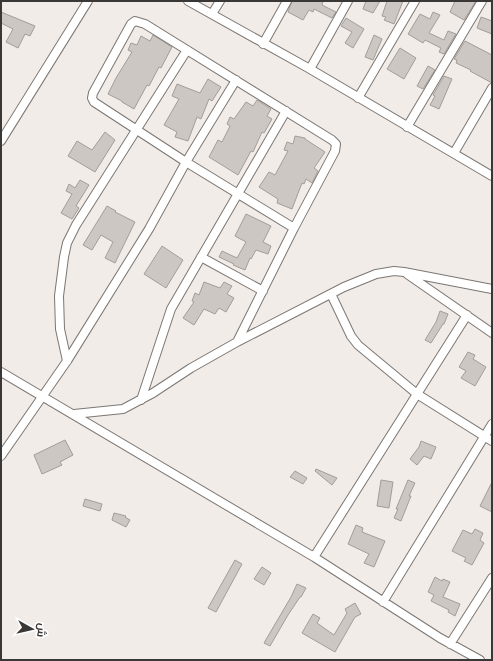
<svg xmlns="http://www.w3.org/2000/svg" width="493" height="661" font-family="Figtree,Cairo,sans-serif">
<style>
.building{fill:#cdc7c3;stroke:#a39d9a}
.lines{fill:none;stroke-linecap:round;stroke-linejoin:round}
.street-casing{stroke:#7c7773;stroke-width:10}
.street{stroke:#fff;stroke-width:8}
</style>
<rect width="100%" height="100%" fill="#f2ece8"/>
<path class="building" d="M 292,1 L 323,1 L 322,5 L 336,12 L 332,18 L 314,9 L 313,12 L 309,10 L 303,20 L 288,12 Z
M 366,1 L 380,1 L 373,13 L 363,9 Z
M 387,1 L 403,1 L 394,24 L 384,20 L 386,17 L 382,16 Z
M 455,1 L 476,1 L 464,20 L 450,12 Z
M 1,12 L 35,26 L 30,36 L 25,34 L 18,48 L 6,42 L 13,29 L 1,23 Z
M 433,12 L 440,15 L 429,33 L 444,40 L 448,31 L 456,34 L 444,54 L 439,52 L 441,48 L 425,40 L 423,43 L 408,34 L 420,14 L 430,19 Z
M 481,17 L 492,21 L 492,34 L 477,28 Z
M 346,18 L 364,29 L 353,48 L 345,43 L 352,32 L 341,26 Z
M 153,35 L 172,47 L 161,68 L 159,67 L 149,86 L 147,85 L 134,109 L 122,102 L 122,101 L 108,94 L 116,78 L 132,52 L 128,50 L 131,43 L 137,45 L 141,36 L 150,41 Z
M 374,35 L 382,39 L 373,60 L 365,57 Z
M 465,41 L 492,55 L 492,83 L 470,71 L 471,70 L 456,63 L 457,60 L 454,59 Z
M 400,48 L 416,58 L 404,79 L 387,69 Z
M 428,66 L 435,70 L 423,89 L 417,86 Z
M 444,76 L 452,79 L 439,109 L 430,105 L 435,96 L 433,95 Z
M 208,79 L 221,87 L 212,101 L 209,99 L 201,119 L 197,117 L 188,141 L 175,137 L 177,132 L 164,125 L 179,99 L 172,96 L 177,84 L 200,93 Z
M 257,100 L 271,109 L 267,116 L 272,119 L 264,133 L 262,132 L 253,152 L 251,151 L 238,175 L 209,157 L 218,140 L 222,142 L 230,126 L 227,124 L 230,117 L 234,119 L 246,102 L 253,106 Z
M 105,132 L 115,140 L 95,172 L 68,156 L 77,141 L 92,150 Z
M 295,136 L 305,138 L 305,139 L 325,152 L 314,168 L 318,171 L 312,183 L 306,179 L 304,184 L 302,183 L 292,209 L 277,203 L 278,199 L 259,187 L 269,172 L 275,175 L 288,151 L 284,150 L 287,142 L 293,144 Z
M 80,180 L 89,185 L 76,206 L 79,208 L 72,219 L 61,213 L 72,194 L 66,191 L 69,184 L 75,188 Z
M 107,206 L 116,211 L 115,212 L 135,222 L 115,263 L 105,258 L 113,242 L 101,235 L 92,250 L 83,245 Z
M 246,214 L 271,226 L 263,242 L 271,246 L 268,254 L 256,250 L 251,259 L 250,258 L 245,270 L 233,265 L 234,264 L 219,257 L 222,251 L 237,258 L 246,242 L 235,236 Z
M 162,246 L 183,260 L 166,288 L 144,274 Z
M 204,282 L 220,288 L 224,282 L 232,286 L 227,294 L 234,298 L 226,312 L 219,308 L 215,314 L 204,309 L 194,325 L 183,318 L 194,302 L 192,301 L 195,293 L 199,295 Z
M 440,311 L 448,314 L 444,324 L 443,324 L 431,343 L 425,340 L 436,322 Z
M 468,352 L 475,355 L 473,359 L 486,367 L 475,386 L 461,378 L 466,371 L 459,367 Z
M 65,440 L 73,455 L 60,462 L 62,465 L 42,474 L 34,455 Z
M 421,441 L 436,447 L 431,459 L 424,456 L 417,465 L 410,459 L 419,447 Z
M 316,469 L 337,478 L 332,485 L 315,471 Z
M 295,471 L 307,478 L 303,484 L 290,477 Z
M 381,480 L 393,482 L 389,508 L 377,506 Z
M 408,480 L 415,483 L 409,496 L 411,496 L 401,521 L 394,518 L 398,509 L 396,509 Z
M 492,482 L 492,512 L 480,506 Z
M 85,499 L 102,504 L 100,511 L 83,506 Z
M 114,513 L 126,516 L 125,517 L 130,520 L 126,527 L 112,520 Z
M 356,525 L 363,528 L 362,532 L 385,541 L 374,567 L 364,563 L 369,554 L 348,544 Z
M 475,529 L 483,533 L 480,540 L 484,543 L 472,565 L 464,561 L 466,558 L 452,551 L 463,530 L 472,534 Z
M 235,560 L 242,564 L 216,612 L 208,608 Z
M 262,567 L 271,573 L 264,585 L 254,579 Z
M 435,577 L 442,581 L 443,579 L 450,582 L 443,597 L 460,604 L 455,616 L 448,612 L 449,610 L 431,601 L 434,595 L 428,592 Z
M 297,584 L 306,588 L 301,597 L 300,597 L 288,615 L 270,646 L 264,643 L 291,597 Z
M 355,603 L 361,614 L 355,617 L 335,652 L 302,633 L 313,614 L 320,618 L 317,623 L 334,635 L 347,613 L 345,609 Z"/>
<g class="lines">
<defs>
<path id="street" d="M 188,1 L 310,69 L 492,176
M 212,14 L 220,1
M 263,44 L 287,1
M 310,69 L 348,1
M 358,98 L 415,1
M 407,127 L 482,1
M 1,141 L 88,1
M 454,153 L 492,88
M 201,257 L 263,291
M 407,274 L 492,333
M 331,294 L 351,336 L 358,345 L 417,394 L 492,441
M 237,342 L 294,228 L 335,151 L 336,144 L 332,140 L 145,24 L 135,21 L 131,24 L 93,93 L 92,98 L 94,102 L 186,162 L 294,228
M 67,361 L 60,329 L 59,296 L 64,257 L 67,243 L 76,225 L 187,50
M 1,372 L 314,557 L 440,638 L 480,660
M 141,400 L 171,309 L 286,111
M 74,414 L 123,409 L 153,393 L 191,368 L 237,342 L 344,287 L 376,274 L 394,271 L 404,272 L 492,289
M 1,456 L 67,361 L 149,229 L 186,162 L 236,80
M 314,557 L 467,315
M 383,602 L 492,424
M 450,644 L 492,578"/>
</defs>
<use href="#street" class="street-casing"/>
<use href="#street" class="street"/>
</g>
<rect width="493" height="661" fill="none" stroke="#3a3836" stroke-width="4"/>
<g transform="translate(32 629) rotate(98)" stroke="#ffffff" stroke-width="3" paint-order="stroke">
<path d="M0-3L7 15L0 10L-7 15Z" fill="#3a3836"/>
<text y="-6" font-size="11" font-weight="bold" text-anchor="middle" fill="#3a3836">ش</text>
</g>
</svg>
